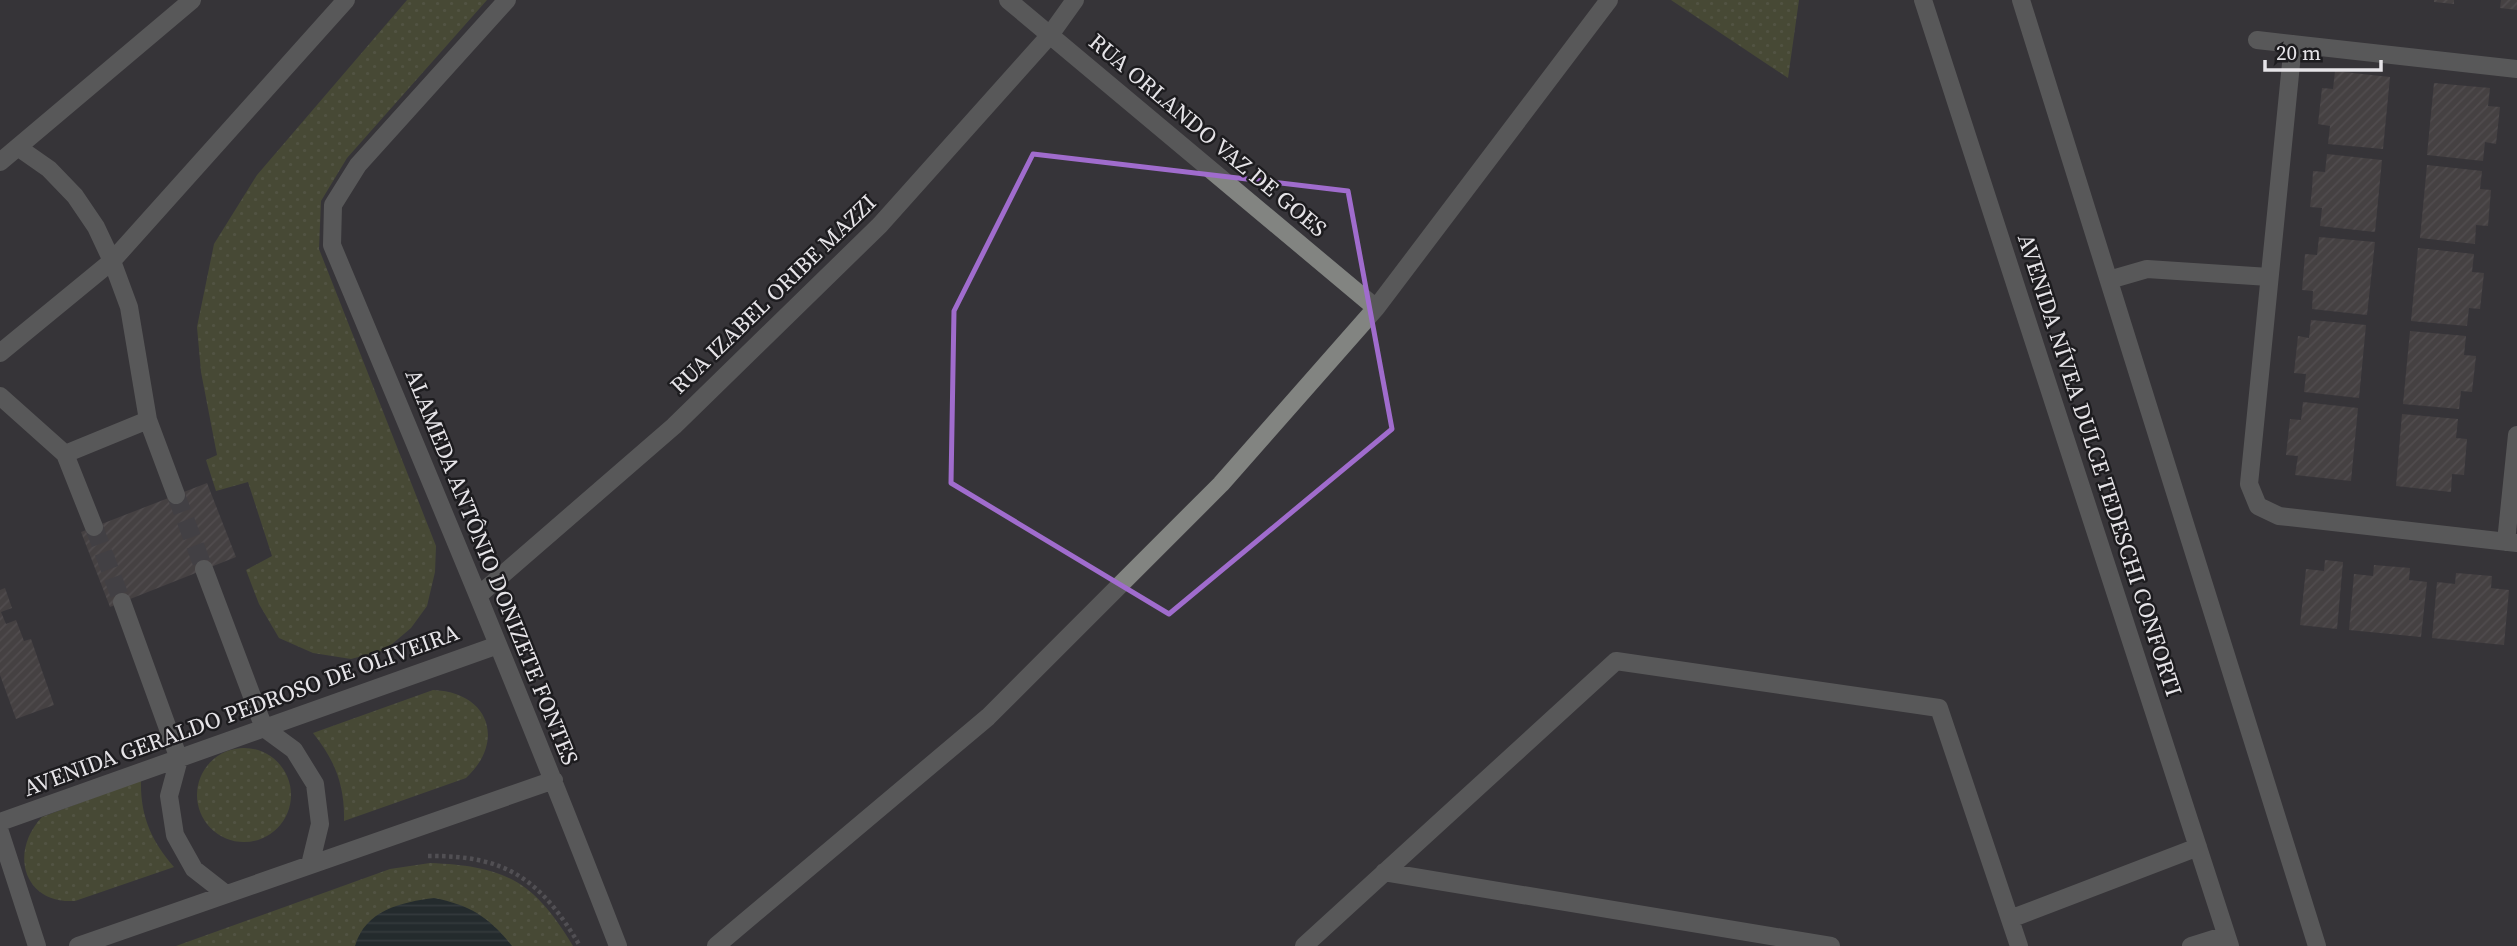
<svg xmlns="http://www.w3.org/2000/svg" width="2517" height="946" font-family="'Source Serif 4',serif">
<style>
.grass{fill:url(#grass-dots)}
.water{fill:url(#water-rules)}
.building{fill:url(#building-hatch)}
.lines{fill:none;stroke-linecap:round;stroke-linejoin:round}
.minor-tunnel{stroke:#504e53;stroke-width:18;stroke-dasharray:18 9;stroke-linecap:butt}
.path{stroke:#716f74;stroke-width:4.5;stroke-dasharray:3.5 3.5;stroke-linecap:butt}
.minor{stroke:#828481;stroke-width:18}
.marked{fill:none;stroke:#a06ccd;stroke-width:5;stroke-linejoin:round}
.labels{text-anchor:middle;stroke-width:5;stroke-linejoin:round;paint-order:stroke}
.street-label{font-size:23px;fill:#e6e4e8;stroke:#1d1c1f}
</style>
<defs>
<pattern id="grass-dots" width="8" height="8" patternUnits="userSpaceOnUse" patternTransform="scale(1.75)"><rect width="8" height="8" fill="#5c6332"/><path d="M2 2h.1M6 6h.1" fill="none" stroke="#737950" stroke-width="1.8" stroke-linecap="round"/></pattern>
<pattern id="water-rules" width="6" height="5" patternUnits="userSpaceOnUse" patternTransform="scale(1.75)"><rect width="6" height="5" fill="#0e1f20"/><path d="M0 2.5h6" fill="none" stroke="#313f40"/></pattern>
<pattern id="building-hatch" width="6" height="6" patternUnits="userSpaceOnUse" patternTransform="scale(1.75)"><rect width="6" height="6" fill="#58504f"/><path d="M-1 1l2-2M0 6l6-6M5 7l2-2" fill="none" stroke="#706968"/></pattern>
</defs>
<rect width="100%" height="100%" fill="#363439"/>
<path class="grass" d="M 407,0 L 487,0 L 347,158 L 321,201 L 319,249 L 436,546 L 435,572 L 427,606 L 411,628 L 385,650 L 351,659 L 313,653 L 279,638 L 259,604 L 246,570 L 272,556 L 248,482 L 216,491 L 206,460 L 217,455 L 201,372 L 197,327 L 214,244 L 257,175 Z
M 1671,0 L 1799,0 L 1788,78 Z
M 433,690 C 489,692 506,741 466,778 L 344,821 C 345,786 335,760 313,733 Z
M197 795a47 47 0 1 1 94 0a47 47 0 1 1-94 0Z
M 141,780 C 140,815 151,841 174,867 L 75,901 C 23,904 9,852 42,817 Z
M 430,863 C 505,866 534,881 573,946 L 176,946 L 390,869 Z"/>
<path class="water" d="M 434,898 C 470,905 489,917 512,946 L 355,946 C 365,910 402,902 434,898 Z"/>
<path class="building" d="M 2434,0 L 2454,0 L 2454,4 L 2434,2 Z
M 2501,0 L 2517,0 L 2517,10 L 2500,8 Z
M 2335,71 L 2390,77 L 2383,149 L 2328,144 L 2330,126 L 2318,124 L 2322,88 L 2333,89 Z
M 2434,83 L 2490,88 L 2488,106 L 2500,107 L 2496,144 L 2485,142 L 2483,161 L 2427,155 Z
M 2327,154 L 2382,160 L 2375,232 L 2320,226 L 2322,208 L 2310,207 L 2312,189 L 2313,171 L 2325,172 Z
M 2427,165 L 2482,171 L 2480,189 L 2491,190 L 2488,226 L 2476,225 L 2475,244 L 2420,238 Z
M 2319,237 L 2375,242 L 2367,315 L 2312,309 L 2313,291 L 2302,290 L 2305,254 L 2317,255 Z
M 2418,248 L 2474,254 L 2472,272 L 2484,273 L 2480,309 L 2469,308 L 2467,326 L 2411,321 Z
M 2311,320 L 2366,325 L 2359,398 L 2304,392 L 2306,374 L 2294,373 L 2298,336 L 2309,338 Z
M 2410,331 L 2466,336 L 2464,355 L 2476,356 L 2472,392 L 2461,391 L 2459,409 L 2403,404 Z
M 2303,402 L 2358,408 L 2351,481 L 2295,475 L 2298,456 L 2286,455 L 2290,419 L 2301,420 Z
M 2402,414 L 2458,419 L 2456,438 L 2467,439 L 2464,475 L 2452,474 L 2451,492 L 2396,486 Z
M 207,483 L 236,557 L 110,607 L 81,532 Z
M 2325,560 L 2343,562 L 2337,629 L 2300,625 L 2306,569 L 2324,571 Z
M 2374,565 L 2410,568 L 2409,580 L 2427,582 L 2421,637 L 2349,630 L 2354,574 L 2373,576 Z
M 2456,573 L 2492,576 L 2491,588 L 2509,590 L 2504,645 L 2432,638 L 2437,582 L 2455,584 Z
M 5,588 L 12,608 L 1,612 L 6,624 L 16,620 L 24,641 L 31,639 L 54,705 L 16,719 L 0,675 L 0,590 Z"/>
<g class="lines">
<path class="minor-tunnel" d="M 176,495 L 204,569
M 94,527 L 122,602"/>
<path class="path" d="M 428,856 C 507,855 541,880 580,946"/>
<path class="minor" d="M 507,0 L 358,165 L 333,205 L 332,245 C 429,477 527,710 618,946
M 1008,0 L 1376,308
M 1923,0 L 2230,946
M 2021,0 L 2317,946
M 2257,40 L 2517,69
M 2293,44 L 2249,484 L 2258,506 L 2279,516 L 2517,543
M 19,148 L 49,169 L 75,196 L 96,227 L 112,261 L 129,307 L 148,420 L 176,495
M 0,162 L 192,0
M 2109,280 L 2147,269 L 2269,277
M 0,353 L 112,261 L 346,0
M 0,396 L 65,454 L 94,527
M 65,454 L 148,420
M 2506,542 L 2517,435
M 204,569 L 264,728 L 294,750 L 315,784 L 320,824 L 310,865
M 479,595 L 674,426 L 880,225 L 1050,35 L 1075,0
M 122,602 L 179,759 L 169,796 L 175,835 L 194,869 L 226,894
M 0,822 L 498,645
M 0,832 L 37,946
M 1384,872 L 1831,946
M 2010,919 L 2198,847
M 78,946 L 554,780
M 716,946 L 988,717 L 1221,484 L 1376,308 L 1609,0
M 1304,946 L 1616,661 L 1939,708 L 2019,946
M 2191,946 L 2226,935"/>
</g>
<path d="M0 0H2517V946H0ZM 1033,154 L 1348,191 L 1392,429 L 1169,614 L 951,483 L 954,311 Z" fill="#363439" fill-opacity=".55" fill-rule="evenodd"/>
<path class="marked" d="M 1033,154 L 1348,191 L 1392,429 L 1169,614 L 951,483 L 954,311 Z"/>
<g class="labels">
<g class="street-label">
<text transform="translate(1208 135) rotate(40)" y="8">RUA ORLANDO VAZ DE GOES</text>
<text transform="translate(773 294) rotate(-44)" y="8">RUA IZABEL ORIBE MAZZI</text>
<text transform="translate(2100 465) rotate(72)" y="8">AVENIDA NÍVEA DULCE TEDESCHI CONFORTI</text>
<text transform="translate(492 567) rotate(68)" y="8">ALAMEDA ANTÔNIO DONIZETE FONTES</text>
<text transform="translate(241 710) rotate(-20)" y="8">AVENIDA GERALDO PEDROSO DE OLIVEIRA</text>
</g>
</g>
<path d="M2265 60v10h116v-10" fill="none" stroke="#e6e4e8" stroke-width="3.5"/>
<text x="2276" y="60" font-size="21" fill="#e6e4e8" stroke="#1d1c1f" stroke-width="5" paint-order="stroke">20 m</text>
</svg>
